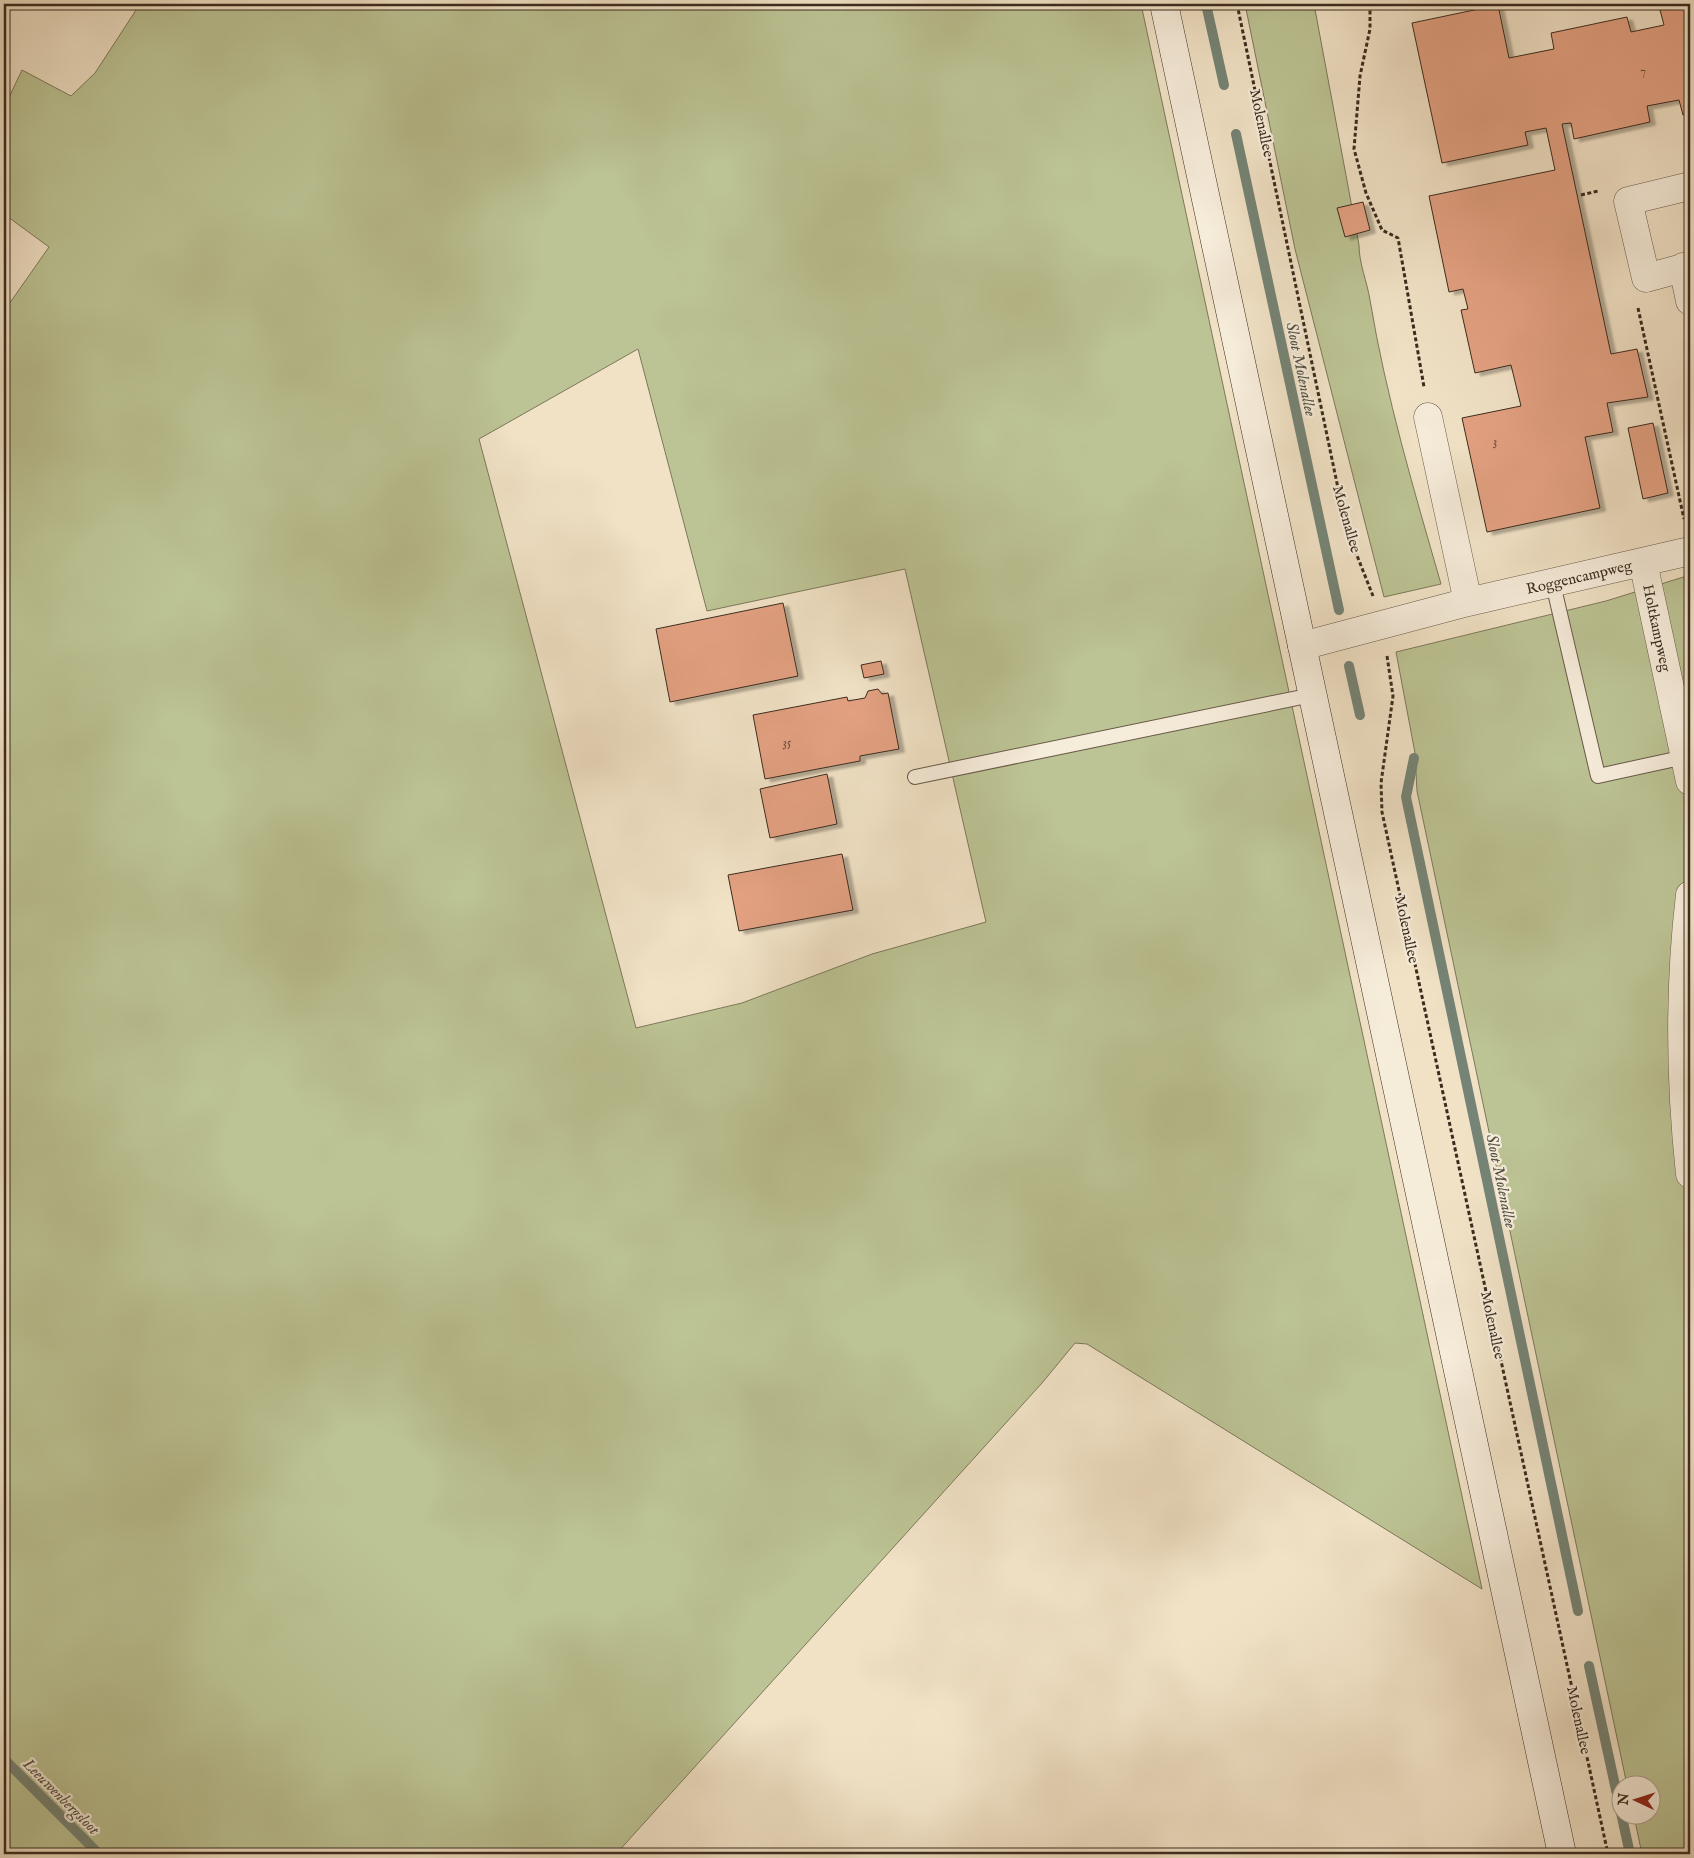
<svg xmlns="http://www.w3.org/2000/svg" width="1694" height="1858" font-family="'IM FELL English',serif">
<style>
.green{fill:#bcc394;stroke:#7c785a;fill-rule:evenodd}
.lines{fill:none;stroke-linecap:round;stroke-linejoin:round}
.stream{stroke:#758476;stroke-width:10}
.building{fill:#e3a182;stroke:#3b2c1f;filter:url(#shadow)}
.service-casing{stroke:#685a49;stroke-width:16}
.minor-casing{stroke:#685a49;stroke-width:29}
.secondary-casing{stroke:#3b2c1f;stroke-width:29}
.path{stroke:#3b2c1f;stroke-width:3;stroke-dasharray:4 2.5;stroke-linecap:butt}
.service{stroke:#f6ecda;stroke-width:14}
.minor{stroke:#f6ecda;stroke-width:28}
.secondary{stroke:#f6ecda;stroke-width:28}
.labels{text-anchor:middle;stroke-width:4.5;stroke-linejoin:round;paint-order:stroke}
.number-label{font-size:12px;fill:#654938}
.street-label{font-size:15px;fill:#3b2c1f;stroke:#f6ecda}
.water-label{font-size:16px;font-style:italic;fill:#535043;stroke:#f6ecda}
</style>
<defs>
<filter id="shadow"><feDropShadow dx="5.5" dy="3" stdDeviation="1" flood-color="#0004"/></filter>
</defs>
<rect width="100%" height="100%" fill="#f1e2c6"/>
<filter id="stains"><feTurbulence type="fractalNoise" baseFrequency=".004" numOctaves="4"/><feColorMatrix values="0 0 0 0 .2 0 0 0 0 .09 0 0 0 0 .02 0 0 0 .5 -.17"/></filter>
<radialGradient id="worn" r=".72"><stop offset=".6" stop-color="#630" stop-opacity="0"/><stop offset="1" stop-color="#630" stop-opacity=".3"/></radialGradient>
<path class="green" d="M 140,4 L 1141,4 L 1482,1589 L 1087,1344 L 1075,1343 L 1042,1383 L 616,1854 L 4,1854 L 4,305 L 7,307 L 49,247 L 4,214 L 4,108 L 22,70 L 71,96 L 95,73 ZM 638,349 L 707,611 L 905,569 L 986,922 L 872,954 L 742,1003 L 636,1028 L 479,439 Z
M 1245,4 L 1314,4 L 1359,245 C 1359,264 1367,281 1370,300 C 1386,397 1414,490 1441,584 L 1384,597 L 1295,249 Z
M 1690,575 L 1690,1854 L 1642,1854 L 1634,1816 L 1652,1816 L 1652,1786 L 1627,1785 L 1417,791 L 1415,753 L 1396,652 L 1606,601 Z"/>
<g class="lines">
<path class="stream" d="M 1206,4 L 1224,85
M 1236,134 L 1339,610
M 1349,666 L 1360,715
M 1414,758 L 1406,797 L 1578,1611
M 1589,1666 L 1630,1854
M 4,1759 L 99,1854"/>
</g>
<path class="building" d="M 1690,4 L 1690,114 L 1683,115 L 1679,100 L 1647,106 L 1650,122 L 1574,139 L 1571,123 L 1562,124 L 1611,354 L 1637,349 L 1648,397 L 1607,403 L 1613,432 L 1585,437 L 1600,508 L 1487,532 L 1462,418 L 1521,406 L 1511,365 L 1475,373 L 1461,310 L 1468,309 L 1463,289 L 1449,292 L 1429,196 L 1555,170 L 1546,128 L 1525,132 L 1528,145 L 1442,163 L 1412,23 L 1498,5 L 1509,58 L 1554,49 L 1551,33 L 1627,17 L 1631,32 L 1664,25 L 1660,10 Z
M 1363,202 L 1370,230 L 1345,237 L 1337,208 Z
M 1653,423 L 1668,493 L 1643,499 L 1628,428 Z
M 783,603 L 798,676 L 670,702 L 656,629 Z
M 881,661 L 884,674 L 864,678 L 861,665 Z
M 878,689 L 882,694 L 888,693 L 899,749 L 860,756 L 860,761 L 765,779 L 753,715 L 847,697 L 848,701 L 865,698 L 868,691 Z
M 827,774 L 837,824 L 770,838 L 760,789 Z
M 842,854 L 853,910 L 739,931 L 728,875 Z"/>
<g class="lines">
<defs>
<path id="service" d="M 1553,584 L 1598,776 L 1685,757
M 915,777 L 1312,695"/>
<path id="minor" d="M 1690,186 L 1628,201 L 1646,278 L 1690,266
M 1683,267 L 1690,301
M 1428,417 L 1468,602
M 1643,562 L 1690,781
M 1302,646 L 1468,602 L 1690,551
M 1690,895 C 1679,987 1680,1081 1690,1174"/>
<path id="secondary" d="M 1164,4 L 1562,1854"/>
</defs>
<use href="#service" class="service-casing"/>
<use href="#minor" class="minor-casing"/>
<use href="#secondary" class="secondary-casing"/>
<path class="path" d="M 1237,4 L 1343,512 L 1354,548 L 1373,596
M 1370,4 L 1370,29 L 1360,76 L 1354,149 L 1366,193 L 1382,230 L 1398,238 L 1424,387
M 1581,195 L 1598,191
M 1638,308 L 1684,519
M 1387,656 L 1393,696 L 1381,783 L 1382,812 L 1608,1854"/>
<use href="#service" class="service"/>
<use href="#minor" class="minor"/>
<use href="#secondary" class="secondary"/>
</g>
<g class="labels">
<g class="number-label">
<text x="1643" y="75">7</text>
<text x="1495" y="445">3</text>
<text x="787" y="746">35</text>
</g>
<g class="street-label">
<text transform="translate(1262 123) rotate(78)" y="5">Molenallee</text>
<text transform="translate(1347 519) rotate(74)" y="5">Molenallee</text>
<text transform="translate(1579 577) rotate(-13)" y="5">Roggencampweg</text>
<text transform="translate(1657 628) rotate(78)" y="5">Holtkampweg</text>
<text transform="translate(1407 929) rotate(78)" y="5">Molenallee</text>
<text transform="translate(1493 1325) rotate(78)" y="5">Molenallee</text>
<text transform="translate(1579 1720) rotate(78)" y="5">Molenallee</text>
</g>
<g class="water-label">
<text transform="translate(1302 369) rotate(78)" y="6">Sloot Molenallee</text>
<text transform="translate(1502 1181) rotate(78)" y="6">Sloot Molenallee</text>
<text transform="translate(62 1796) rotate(45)" y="6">Leeuwenbergsloot</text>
</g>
</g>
<rect width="1694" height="1858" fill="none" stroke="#f1e2c6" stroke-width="20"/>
<rect x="5" y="5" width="1684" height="1848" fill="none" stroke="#3b2c1f" stroke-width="2.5"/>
<rect x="10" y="10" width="1674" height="1838" fill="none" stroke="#3b2c1f"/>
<g transform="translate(1636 1800) rotate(274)"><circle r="24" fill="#f6ecda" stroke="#ab9f8f"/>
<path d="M0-4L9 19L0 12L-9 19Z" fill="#8f2418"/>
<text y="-8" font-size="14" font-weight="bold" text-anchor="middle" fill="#3b2c1f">N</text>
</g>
<rect width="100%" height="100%" filter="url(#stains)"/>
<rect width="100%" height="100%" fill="url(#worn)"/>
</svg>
